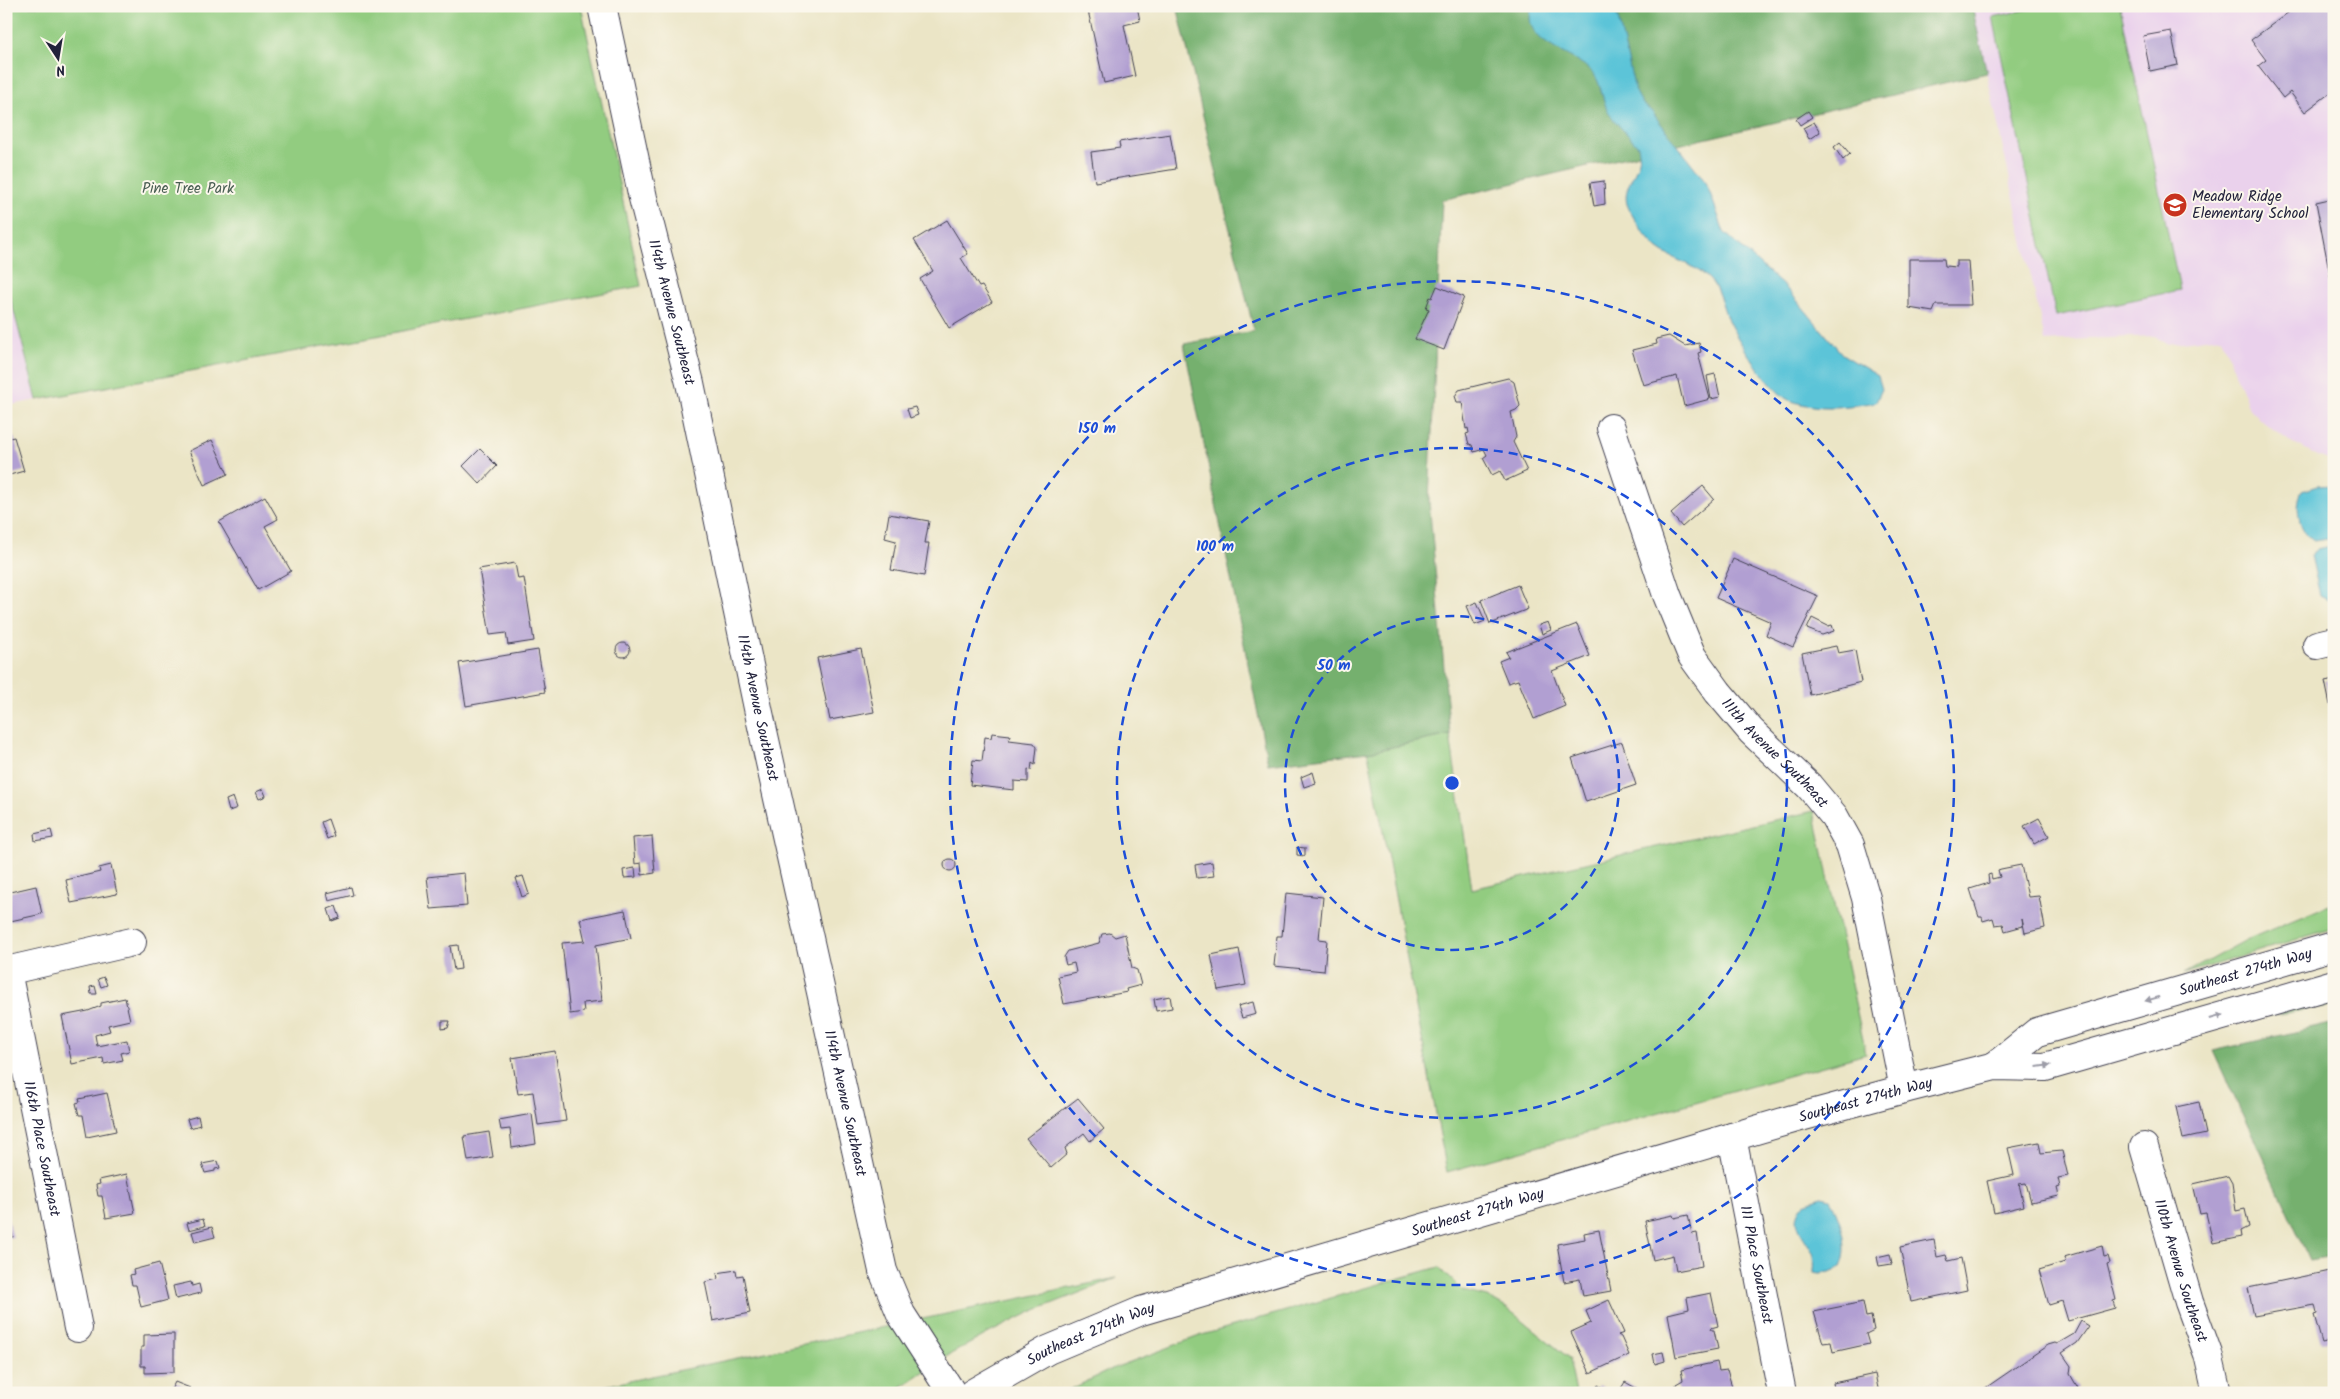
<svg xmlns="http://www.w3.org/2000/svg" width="2340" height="1399" font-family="Kalam,sans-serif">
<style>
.built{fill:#ead1ec}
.green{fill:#92cc80;stroke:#5a775e}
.forest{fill:#75b06e;stroke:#4c6954}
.water{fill:#5bc4d8;stroke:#3e738a}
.building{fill:#b19fd2}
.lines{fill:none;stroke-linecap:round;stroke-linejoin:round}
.minor-casing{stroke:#403f50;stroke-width:30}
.major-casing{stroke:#403f50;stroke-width:30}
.minor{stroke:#fff;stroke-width:28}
.major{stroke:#fff;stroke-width:28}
.oneway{fill:#9c9ca7}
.ring{fill:none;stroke:#1d4ed8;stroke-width:2.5;stroke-dasharray:9 6}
.labels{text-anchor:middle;stroke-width:4;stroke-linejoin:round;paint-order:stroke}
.park-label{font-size:15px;fill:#495e53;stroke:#fbf7ec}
.poi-label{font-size:15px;fill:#22223b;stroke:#fbf7ec;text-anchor:start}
.street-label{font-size:15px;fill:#22223b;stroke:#fbf7ec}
.centre{fill:#1d4ed8;stroke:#fbf7ec;stroke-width:2.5}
.ring-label{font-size:15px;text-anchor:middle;font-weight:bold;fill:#1d4ed8;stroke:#fbf7ec;stroke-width:4;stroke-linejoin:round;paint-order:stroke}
</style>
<rect width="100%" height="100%" fill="#fbf7ec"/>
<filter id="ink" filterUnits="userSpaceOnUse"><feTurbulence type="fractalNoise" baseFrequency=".02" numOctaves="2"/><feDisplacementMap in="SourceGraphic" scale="10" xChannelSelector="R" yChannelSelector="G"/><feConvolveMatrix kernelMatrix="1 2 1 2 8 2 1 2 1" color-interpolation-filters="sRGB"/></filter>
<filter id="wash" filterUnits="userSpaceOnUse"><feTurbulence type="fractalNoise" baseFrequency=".0096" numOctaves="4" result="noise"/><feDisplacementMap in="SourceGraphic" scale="20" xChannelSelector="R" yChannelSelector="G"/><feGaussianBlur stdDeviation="1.12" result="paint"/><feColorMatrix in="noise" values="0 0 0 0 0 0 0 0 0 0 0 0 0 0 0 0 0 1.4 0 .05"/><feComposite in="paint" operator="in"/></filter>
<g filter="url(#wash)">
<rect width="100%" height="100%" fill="#ebe5c6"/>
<path class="built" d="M 1972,6 L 2334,6 L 2334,461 L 2319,456 L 2289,441 L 2258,418 L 2248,406 L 2221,337 L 2166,344 L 2155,336 L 2045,341 Z
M 6,281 L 37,400 L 6,406 Z"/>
<path class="green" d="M 6,6 L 581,6 L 641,286 L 37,400 L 6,281 Z
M 2043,6 L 2120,6 L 2180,290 L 2056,316 L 1993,17 Z
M 1450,735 L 1472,889 L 1814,811 L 1866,1054 L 1447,1172 L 1368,752 Z
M 2334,903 L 2334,928 L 2184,974 L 2246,940 Z
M 2334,998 L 2334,1005 L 2268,1016 Z
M 1439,1267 L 1463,1291 L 1487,1297 L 1508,1309 L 1569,1358 L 1576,1393 L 1063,1393 L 1114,1368 L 1202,1335 Z
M 1117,1278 L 1031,1312 L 989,1333 L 949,1355 L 892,1393 L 604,1393 L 600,1387 Z"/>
<path class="forest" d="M 1177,6 L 1972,6 L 1987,73 L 1442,200 L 1429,501 L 1450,735 L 1368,752 L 1268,764 L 1184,344 L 1254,331 Z
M 2334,1023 L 2334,1256 L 2310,1260 L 2213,1051 Z"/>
<path class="water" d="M 1532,6 L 1612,6 L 1618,18 L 1635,90 L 1642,103 L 1652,112 L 1702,177 L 1709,190 L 1724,232 L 1789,291 L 1842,354 L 1878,376 L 1882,389 L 1876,402 C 1848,407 1817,411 1789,400 C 1772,393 1736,338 1728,320 C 1722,306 1720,290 1709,279 C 1693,263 1672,260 1657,248 C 1648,240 1631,216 1627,204 C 1623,188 1635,176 1639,161 C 1640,157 1639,151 1638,146 C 1628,134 1616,125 1608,111 C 1602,100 1601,81 1592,72 C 1574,52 1519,44 1532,6 Z
M 2334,485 L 2334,600 L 2328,600 L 2320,596 L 2311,555 L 2318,549 L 2331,546 L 2331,543 L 2327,539 L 2314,541 C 2299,533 2294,506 2302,491 L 2317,486 Z
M 1822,1197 L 1830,1199 C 1840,1219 1851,1246 1841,1267 L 1830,1272 L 1819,1273 L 1814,1272 C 1814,1267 1815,1261 1814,1256 C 1809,1239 1785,1224 1805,1203 Z"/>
<g id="blocks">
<path class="building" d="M 1087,6 L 1137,6 L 1140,21 L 1124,25 L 1135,76 L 1104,83 Z
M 2284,6 L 2334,6 L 2334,90 L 2305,112 L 2290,92 L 2283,98 L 2258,66 L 2266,60 L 2251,40 L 2289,12 Z
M 2171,31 L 2178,65 L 2150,71 L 2143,36 Z
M 1808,111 L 1812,117 L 1800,125 L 1796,119 Z
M 1814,122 L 1820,132 L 1809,139 L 1803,128 Z
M 1170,134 L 1176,169 L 1095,182 L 1091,152 L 1120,148 L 1119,142 Z
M 1840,142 L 1850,154 L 1843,160 L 1834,147 Z
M 1604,181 L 1605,204 L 1594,206 L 1590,183 Z
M 2334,198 L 2334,291 L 2333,291 L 2316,202 Z
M 947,220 L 968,254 L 961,258 L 979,287 L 982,286 L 992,302 L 949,328 L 920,279 L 933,271 L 914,240 Z
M 1909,259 L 1944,259 L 1945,266 L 1956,267 L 1956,261 L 1968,261 L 1971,305 L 1936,305 L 1933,312 L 1909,308 Z
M 1437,286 L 1464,297 L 1444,350 L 1415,339 L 1429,309 L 1426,308 L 1430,297 L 1432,298 Z
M 1669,336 L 1685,346 L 1699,343 L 1701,352 L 1698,353 L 1710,399 L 1684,406 L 1677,376 L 1643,385 L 1632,350 L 1657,344 L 1656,339 Z
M 1715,374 L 1720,397 L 1711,399 L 1707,376 Z
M 1508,378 L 1514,382 L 1520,406 L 1516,410 L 1511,412 L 1516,437 L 1513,442 L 1527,471 L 1505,481 L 1500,471 L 1492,475 L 1483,458 L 1487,455 L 1484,449 L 1474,452 L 1472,445 L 1469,444 L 1466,434 L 1469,433 L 1468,428 L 1466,429 L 1462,402 L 1457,402 L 1455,396 L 1459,390 Z
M 915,407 L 918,415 L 910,418 L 907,409 Z
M 14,437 L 24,471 L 6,476 L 6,439 Z
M 212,440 L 228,474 L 204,485 L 189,451 Z
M 480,449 L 497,466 L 480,484 L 463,466 Z
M 1703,486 L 1714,499 L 1682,527 L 1671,514 Z
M 265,496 L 278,519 L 265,526 L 291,571 L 258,590 L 219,522 Z
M 889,514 L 929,521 L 925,543 L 929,543 L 924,576 L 891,570 L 896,541 L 885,538 Z
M 1733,559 L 1818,596 L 1793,647 L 1766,635 L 1771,622 L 1716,598 Z
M 515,563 L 518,579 L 524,578 L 534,641 L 508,645 L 506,633 L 490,635 L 479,569 Z
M 1518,585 L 1528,609 L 1490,624 L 1481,600 Z
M 1477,602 L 1485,621 L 1475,625 L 1467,606 Z
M 1812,618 L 1828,626 L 1832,625 L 1834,631 L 1822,635 L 1807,629 Z
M 1548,622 L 1551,630 L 1542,634 L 1539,625 Z
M 1577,624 L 1590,656 L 1552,671 L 1565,706 L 1534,719 L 1518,680 L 1508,683 L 1499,661 L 1509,657 L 1506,652 Z
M616 650a7 7 0 1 1 14 0a7 7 0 1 1-14 0Z
M 1836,646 L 1838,653 L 1855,650 L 1861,682 L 1810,695 L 1802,653 Z
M 861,649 L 874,712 L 830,720 L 817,658 Z
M 538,650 L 545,692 L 466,706 L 459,663 Z
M 2334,679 L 2334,703 L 2330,705 L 2325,681 Z
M 992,733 L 1010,735 L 1009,740 L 1034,743 L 1037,747 L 1035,765 L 1032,763 L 1031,770 L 1028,769 L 1028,782 L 1014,781 L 1014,790 L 970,785 L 973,760 L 982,761 L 985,737 L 991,738 Z
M 1622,742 L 1636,785 L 1586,802 L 1572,758 Z
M 1313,772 L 1316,783 L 1304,787 L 1301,777 Z
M 263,789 L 266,796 L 259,799 L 256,792 Z
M 233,797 L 237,808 L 229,811 L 226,800 Z
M 2039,818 L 2049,836 L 2034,844 L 2024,826 Z
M 328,819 L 334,836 L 327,839 L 321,822 Z
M 51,830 L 53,838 L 35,841 L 34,834 Z
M 652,836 L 655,873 L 642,875 L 641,863 L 635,864 L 633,838 Z
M 1297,847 L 1305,848 L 1305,856 L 1297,855 Z
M944 865a6 6 0 1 1 12 0a6 6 0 1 1-12 0Z
M 1212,862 L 1214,876 L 1197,878 L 1195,865 Z
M 111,865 L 117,894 L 71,903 L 66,880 L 100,872 L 99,868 Z
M 2021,865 L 2028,897 L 2039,896 L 2045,928 L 2025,933 L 2022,919 L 2023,926 L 2005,931 L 2003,924 L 1995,925 L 1993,918 L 1983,921 L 1982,917 L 1979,917 L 1970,889 L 1989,883 L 1988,875 L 1991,874 L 1992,879 L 2000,877 L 1998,870 L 2001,869 Z
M 635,868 L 636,877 L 624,878 L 623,870 Z
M 464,873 L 467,906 L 431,909 L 427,877 Z
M 523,876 L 529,894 L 522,897 L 516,878 Z
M 6,882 L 8,882 L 10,892 L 36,886 L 42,914 L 6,922 Z
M 351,887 L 353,895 L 329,901 L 327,893 Z
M 1286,893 L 1323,897 L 1319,939 L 1327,940 L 1324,971 L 1274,966 L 1277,936 L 1282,936 Z
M 336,906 L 340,918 L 332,921 L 328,909 Z
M 625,910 L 631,938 L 596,945 L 602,1001 L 583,1003 L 584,1012 L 570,1014 L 562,943 L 585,941 L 580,919 Z
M 1110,933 L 1115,937 L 1125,934 L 1132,968 L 1137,970 L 1141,985 L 1126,989 L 1127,992 L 1064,1004 L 1058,976 L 1076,972 L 1074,963 L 1066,965 L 1064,957 L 1068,951 L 1099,943 L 1102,934 Z
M 458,945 L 461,969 L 454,970 L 450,946 Z
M 1239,949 L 1246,985 L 1218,990 L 1211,955 Z
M 104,977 L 107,985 L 101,987 L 98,979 Z
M 95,986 L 97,994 L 91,994 L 90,987 Z
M 1170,996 L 1172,1008 L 1156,1011 L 1154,999 Z
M 125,998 L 130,1020 L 108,1025 L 110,1031 L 95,1035 L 97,1046 L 127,1040 L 129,1051 L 121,1053 L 123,1060 L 104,1064 L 103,1058 L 72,1064 L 62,1016 L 88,1011 L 101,1006 L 101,1003 Z
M 1253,1002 L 1256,1014 L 1242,1018 L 1238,1006 Z
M 442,1021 L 450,1021 L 448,1028 L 442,1029 Z
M 555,1051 L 566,1121 L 538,1125 L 533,1092 L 518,1094 L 512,1058 Z
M 107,1093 L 116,1131 L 87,1137 L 83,1115 L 79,1115 L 76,1103 L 80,1102 L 79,1099 Z
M 1078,1098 L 1104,1129 L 1090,1141 L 1084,1133 L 1065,1148 L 1067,1154 L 1051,1168 L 1026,1138 Z
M 2199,1102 L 2206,1134 L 2183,1139 L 2176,1107 Z
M 532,1114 L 536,1144 L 512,1148 L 510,1129 L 501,1130 L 499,1120 Z
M 198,1116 L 200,1125 L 190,1128 L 187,1119 Z
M 489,1132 L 493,1157 L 468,1161 L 464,1136 Z
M 2039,1142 L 2041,1153 L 2062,1151 L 2068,1176 L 2058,1178 L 2060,1187 L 2057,1188 L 2059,1196 L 2031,1202 L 2026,1183 L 2019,1184 L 2024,1206 L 1994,1213 L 1987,1181 L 2014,1175 L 2008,1148 Z
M 218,1161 L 220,1168 L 215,1169 L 215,1171 L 205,1173 L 202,1164 Z
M 127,1174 L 135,1213 L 106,1218 L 102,1196 L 98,1196 L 96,1185 L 100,1184 L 99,1180 Z
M 2228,1176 L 2232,1183 L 2236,1211 L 2245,1209 L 2249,1227 L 2241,1231 L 2242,1237 L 2213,1243 L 2206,1213 L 2200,1214 L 2193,1184 Z
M 6,1213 L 13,1237 L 6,1238 Z
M 1673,1215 L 1674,1218 L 1688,1215 L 1692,1234 L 1697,1233 L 1702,1266 L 1676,1271 L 1673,1255 L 1653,1260 L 1645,1221 Z
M 203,1219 L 205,1226 L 189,1230 L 187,1223 Z
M 212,1227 L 215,1237 L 195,1242 L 192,1232 Z
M 1599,1230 L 1611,1291 L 1583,1296 L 1580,1279 L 1564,1282 L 1557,1244 L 1585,1239 L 1584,1233 Z
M 1934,1240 L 1937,1257 L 1946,1255 L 1948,1261 L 1961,1258 L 1967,1290 L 1911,1302 L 1900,1247 Z
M 2102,1246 L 2104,1257 L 2108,1256 L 2110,1263 L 2107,1264 L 2116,1300 L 2113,1301 L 2115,1308 L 2068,1321 L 2062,1301 L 2049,1305 L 2039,1270 L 2065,1262 L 2064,1257 Z
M 1890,1254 L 1892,1264 L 1879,1266 L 1877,1257 Z
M 159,1263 L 168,1300 L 141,1307 L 136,1285 L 132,1285 L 130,1275 L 134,1274 L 133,1270 Z
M 736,1270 L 737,1276 L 743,1275 L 750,1313 L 713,1321 L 705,1282 L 718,1279 L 717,1273 Z
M 2334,1270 L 2334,1340 L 2322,1343 L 2314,1315 L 2317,1314 L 2315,1305 L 2254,1316 L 2248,1288 Z
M 191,1282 L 192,1286 L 199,1284 L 201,1293 L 176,1299 L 173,1286 Z
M 1711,1293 L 1718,1326 L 1711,1328 L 1712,1330 L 1714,1330 L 1718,1349 L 1676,1357 L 1668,1314 L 1689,1309 L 1687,1298 Z
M 1609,1300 L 1624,1333 L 1618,1335 L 1621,1337 L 1629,1355 L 1590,1373 L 1571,1332 L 1591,1323 L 1586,1311 Z
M 1863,1302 L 1866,1317 L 1871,1316 L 1874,1330 L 1866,1334 L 1869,1344 L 1833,1352 L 1831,1342 L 1823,1343 L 1814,1312 Z
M 2081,1321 L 2089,1326 L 2077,1343 L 2062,1353 L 2071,1366 L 2070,1374 L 2078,1388 L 2070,1393 L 1978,1393 L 2048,1345 L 2055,1343 L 2057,1344 L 2074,1334 Z
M 174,1334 L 174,1372 L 145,1373 L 145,1366 L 141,1366 L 141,1347 L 144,1347 L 144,1335 Z
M 1663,1352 L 1665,1361 L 1655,1364 L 1653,1354 Z
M 1717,1362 L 1719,1371 L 1727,1370 L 1734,1393 L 1678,1393 L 1676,1384 L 1683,1380 L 1681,1370 Z
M 1875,1374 L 1879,1393 L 1835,1393 L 1833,1383 Z
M 175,1382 L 190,1388 L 189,1393 L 171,1390 Z
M 1625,1382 L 1645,1393 L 1618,1393 Z
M 1598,1385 L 1612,1393 L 1594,1393 Z"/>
</g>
</g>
<g filter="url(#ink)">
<use href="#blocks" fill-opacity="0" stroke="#403f50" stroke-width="1"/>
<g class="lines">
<defs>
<g id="minor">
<path id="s1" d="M 602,6 L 643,198 L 690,383 L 759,713 L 883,1271 L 901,1314 L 952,1393"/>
<path id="s2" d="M 1611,428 L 1667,595 L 1692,656 L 1718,692 L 1751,731 L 1809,786 L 1834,816 L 1850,845 L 1866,898 L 1904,1089"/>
<path d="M 2317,645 L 2334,641"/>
<path d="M 6,971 L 132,942"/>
<path id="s3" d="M 7,971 L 78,1328"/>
<path id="s4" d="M 1732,1137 L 1782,1393"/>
<path id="s5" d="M 2144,1147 L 2189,1302 L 2208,1354 L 2217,1393"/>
</g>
<g id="major">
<path id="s6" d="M 1995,1066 L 2037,1032 L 2334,946"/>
<path id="s7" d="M 973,1393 L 1048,1350 L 1141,1311 L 1793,1119 L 1904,1089 L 1995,1066 L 2045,1067 L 2334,984"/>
</g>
</defs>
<use href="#minor" class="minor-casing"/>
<use href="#major" class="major-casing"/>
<use href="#minor" class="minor"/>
<use href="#major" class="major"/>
</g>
<defs><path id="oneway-solid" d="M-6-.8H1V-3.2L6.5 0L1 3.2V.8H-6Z" transform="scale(1.25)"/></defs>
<g class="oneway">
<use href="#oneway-solid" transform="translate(2152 999) rotate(164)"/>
<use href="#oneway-solid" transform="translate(2217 1017) rotate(-16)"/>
<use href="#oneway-solid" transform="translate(2044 1066) rotate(-7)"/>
</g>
</g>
<g class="ring">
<circle cx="1452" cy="783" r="167"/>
<circle cx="1452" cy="783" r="335"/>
<circle cx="1452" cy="783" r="502"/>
</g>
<defs>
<symbol id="school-disc" viewBox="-11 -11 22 22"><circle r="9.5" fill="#c8321e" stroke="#fbf7ec"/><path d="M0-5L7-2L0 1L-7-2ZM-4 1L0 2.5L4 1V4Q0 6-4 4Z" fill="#fff"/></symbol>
</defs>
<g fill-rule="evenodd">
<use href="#school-disc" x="2161" y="191" width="28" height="28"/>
</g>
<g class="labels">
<g class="park-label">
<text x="188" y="193">Pine Tree Park</text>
</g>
<g class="poi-label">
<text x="2192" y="201">Meadow Ridge<tspan x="2192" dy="17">Elementary School</tspan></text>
</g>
<g class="street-label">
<text dy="5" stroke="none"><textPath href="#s1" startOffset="314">114th Avenue Southeast</textPath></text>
<text dy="5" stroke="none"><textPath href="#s1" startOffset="719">114th Avenue Southeast</textPath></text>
<text dy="5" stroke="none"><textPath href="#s2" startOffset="370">111th Avenue Southeast</textPath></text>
<text dy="5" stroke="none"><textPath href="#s6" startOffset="271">Southeast 274th Way</textPath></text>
<text dy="5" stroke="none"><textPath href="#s7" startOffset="942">Southeast 274th Way</textPath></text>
<text dy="5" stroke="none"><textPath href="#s1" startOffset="1124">114th Avenue Southeast</textPath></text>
<text dy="5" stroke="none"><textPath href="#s3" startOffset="181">116th Place Southeast</textPath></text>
<text dy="5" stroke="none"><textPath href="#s7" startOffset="538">Southeast 274th Way</textPath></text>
<text dy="5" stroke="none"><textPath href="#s4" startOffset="130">111 Place Southeast</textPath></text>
<text dy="5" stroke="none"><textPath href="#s5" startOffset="129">110th Avenue Southeast</textPath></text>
<text dy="5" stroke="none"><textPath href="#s7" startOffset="132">Southeast 274th Way</textPath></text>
</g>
</g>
<circle cx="1452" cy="783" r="8" class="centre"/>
<g class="ring-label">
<text x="1097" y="433">150 m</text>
<text x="1215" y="551">100 m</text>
<text x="1334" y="670">50 m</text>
</g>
<rect width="2340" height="1399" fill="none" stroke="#fbf7ec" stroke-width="25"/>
<g transform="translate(58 58) rotate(168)" stroke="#fbf7ec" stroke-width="4" paint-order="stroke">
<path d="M0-4L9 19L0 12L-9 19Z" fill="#22223b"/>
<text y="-8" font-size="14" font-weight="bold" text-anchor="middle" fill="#22223b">N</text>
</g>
</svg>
